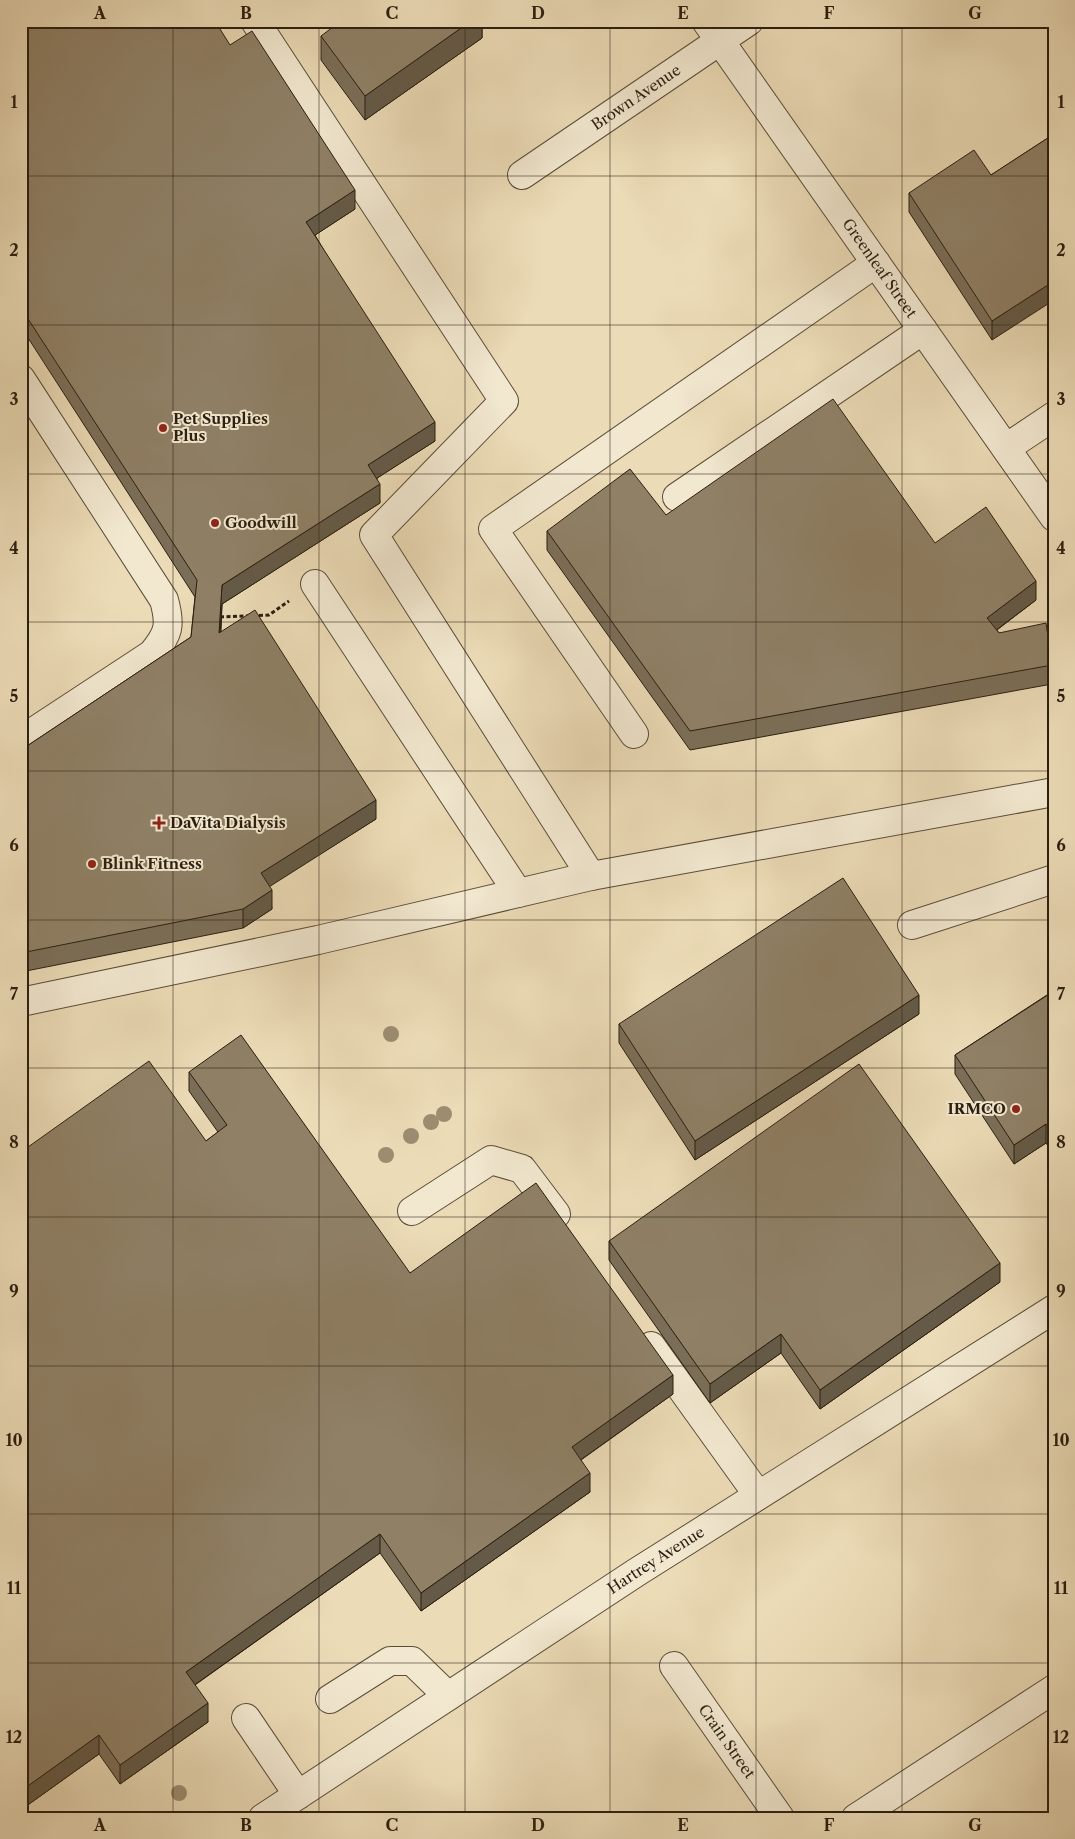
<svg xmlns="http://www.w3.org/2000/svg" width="1075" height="1839" font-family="'Libre Caslon Text',serif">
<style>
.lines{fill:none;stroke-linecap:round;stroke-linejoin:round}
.minor-casing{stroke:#5b4d39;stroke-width:30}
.path{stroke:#2b1e0f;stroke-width:3;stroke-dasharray:4 2.5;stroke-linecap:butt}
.minor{stroke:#f2e8d0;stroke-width:28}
.tree{fill:#9c8d71}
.wall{fill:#7b6e58;stroke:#2b1e0f}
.shaded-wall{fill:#645a47;stroke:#2b1e0f}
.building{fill:#8f8066;stroke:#2b1e0f}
.grid{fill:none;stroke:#2b1e0f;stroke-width:1;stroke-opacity:0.55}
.poi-dot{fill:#8f2418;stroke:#f2e8d0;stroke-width:2}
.labels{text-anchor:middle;stroke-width:4;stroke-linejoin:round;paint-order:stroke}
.street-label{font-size:15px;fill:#2b1e0f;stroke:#f2e8d0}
.poi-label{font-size:15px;font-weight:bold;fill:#2b1e0f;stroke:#f2e8d0;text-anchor:start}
.neatline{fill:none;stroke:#2b1e0f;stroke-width:2}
.grid-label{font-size:16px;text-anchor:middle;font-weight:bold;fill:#2b1e0f}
</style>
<rect width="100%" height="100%" fill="#ebdbb6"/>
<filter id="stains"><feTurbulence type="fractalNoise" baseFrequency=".004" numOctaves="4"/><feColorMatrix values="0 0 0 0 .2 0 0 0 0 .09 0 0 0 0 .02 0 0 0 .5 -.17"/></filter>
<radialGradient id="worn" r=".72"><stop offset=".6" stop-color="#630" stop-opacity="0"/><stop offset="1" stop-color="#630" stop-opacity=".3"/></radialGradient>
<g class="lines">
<defs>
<g id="minor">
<path id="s1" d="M 706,21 L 1054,517"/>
<path id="s2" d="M 522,175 L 749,21"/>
<path d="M 21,379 L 164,600 C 171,625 169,634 152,654 L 21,740"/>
<path d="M 1006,448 L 1054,416"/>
<path d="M 677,497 L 923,330"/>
<path d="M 315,584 L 518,893"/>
<path d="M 634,734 L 493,529 L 876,263"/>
<path d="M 591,876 L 1054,792"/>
<path d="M 912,925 L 1054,879"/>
<path d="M 21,1002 L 318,940 L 591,876 L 374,535 L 504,401 L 255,21"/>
<path d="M 412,1211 L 491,1160 L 522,1169 L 556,1214"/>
<path d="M 651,1346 L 758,1495"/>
<path id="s3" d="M 674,1666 L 780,1818"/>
<path d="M 330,1699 L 390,1661 L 412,1661 L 448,1696"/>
<path d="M 246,1718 L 298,1795"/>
<path id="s4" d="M 263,1818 L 637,1572 L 1054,1309"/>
<path d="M 856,1818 L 1054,1689"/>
</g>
</defs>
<use href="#minor" class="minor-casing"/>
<path class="path" d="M 220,617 L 269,615 L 289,601"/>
<use href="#minor" class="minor"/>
</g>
<g class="tree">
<circle cx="391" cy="1034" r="8"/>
<circle cx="444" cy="1114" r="8"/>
<circle cx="431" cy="1122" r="8"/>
<circle cx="411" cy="1136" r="8"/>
<circle cx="386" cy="1155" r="8"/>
<circle cx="179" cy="1793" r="8"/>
</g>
<path class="wall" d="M 21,21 L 230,45 L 355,209 L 315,235 L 435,441 L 377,478 L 380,503 L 222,604 L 221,632 L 376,819 L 269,886 L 272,909 L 243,928 L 21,972 L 21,750 L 191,637 L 195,597 L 21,327 Z
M 482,21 L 482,38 L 365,120 L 321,60 L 321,36 Z
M 1054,134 L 992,340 L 909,212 L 909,193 L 991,175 Z
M 666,515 L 935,543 L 1036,600 L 997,630 L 999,633 L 1052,665 L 1052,684 L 690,750 L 547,550 L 547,531 Z
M 1054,968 L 1054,1155 L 1046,1143 L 1014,1164 L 955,1074 L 955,1055 L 1050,993 L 1048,991 L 1048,972 Z
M 919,1014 L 695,1160 L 619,1043 L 619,1024 Z
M 189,1072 L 410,1273 L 673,1394 L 581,1460 L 590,1492 L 421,1611 L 380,1553 L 195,1685 L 208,1722 L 120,1784 L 99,1754 L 25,1807 L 21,1801 L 21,1152 L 206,1141 L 218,1132 L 189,1091 Z
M 609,1241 L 1000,1282 L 820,1409 L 781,1353 L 710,1403 L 609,1260 Z"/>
<path class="shaded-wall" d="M 471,21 L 482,21 L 482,38 L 365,120 L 365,96 Z
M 355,190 L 355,209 L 306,241 L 306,222 Z
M 1054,281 L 1054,300 L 992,340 L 992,321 Z
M 435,422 L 435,441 L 368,484 L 368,465 Z
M 380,484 L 380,503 L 222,604 L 219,652 L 219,633 L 222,585 Z
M 1036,581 L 1036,600 L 987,637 L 987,618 Z
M 376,800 L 376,819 L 261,892 L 261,873 Z
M 272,890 L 272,909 L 243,928 L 243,909 Z
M 919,995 L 919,1014 L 695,1160 L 695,1141 Z
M 1046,1124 L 1046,1143 L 1014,1164 L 1014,1145 Z
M 1000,1263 L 1000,1282 L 820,1409 L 820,1390 Z
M 781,1334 L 781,1353 L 710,1403 L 710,1384 Z
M 673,1375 L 673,1394 L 572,1466 L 572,1447 Z
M 590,1473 L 590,1492 L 421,1611 L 421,1593 Z
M 380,1534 L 380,1553 L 186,1691 L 186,1672 Z
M 208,1703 L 208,1722 L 120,1784 L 120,1765 Z
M 99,1735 L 99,1754 L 25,1807 L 25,1788 Z"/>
<path class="building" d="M 21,21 L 215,21 L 230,45 L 252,31 L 355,190 L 306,222 L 435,422 L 368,465 L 380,484 L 222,585 L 219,633 L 255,610 L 376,800 L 261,873 L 272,890 L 243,909 L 21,953 L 21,750 L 191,637 L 197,580 L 21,308 Z
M 341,21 L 471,21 L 365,96 L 321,36 Z
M 1054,134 L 1054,281 L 992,321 L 909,193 L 974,150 L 991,175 Z
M 833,399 L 935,543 L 986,507 L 1036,581 L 987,618 L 999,633 L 1046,623 L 1052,665 L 690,731 L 547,531 L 630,469 L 666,515 Z
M 843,878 L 919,995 L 695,1141 L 619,1024 Z
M 1054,968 L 1054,980 L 1048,972 Z
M 1054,991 L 1054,1136 L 1046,1124 L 1014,1145 L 955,1055 Z
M 241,1035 L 410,1273 L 536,1183 L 673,1375 L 572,1447 L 590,1473 L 421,1593 L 380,1534 L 186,1672 L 208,1703 L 120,1765 L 99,1735 L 25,1788 L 21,1782 L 21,1152 L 149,1061 L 206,1141 L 227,1125 L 189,1072 Z
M 859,1064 L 1000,1263 L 820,1390 L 781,1334 L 710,1384 L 609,1241 Z"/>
<path class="grid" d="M 173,21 L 173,1818M 319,21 L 319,1818M 465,21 L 465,1818M 610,21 L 610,1818M 756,21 L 756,1818M 902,21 L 902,1818M 21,176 L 1054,176M 21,325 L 1054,325M 21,474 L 1054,474M 21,622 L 1054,622M 21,771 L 1054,771M 21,920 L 1054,920M 21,1068 L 1054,1068M 21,1217 L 1054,1217M 21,1366 L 1054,1366M 21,1514 L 1054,1514M 21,1663 L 1054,1663"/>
<g class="poi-dot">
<circle cx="163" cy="428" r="5"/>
<circle cx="215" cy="523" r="5"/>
<path d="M156.5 815.5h5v5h5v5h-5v5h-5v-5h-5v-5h5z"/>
<circle cx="92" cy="864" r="5"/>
<circle cx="1016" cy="1109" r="5"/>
</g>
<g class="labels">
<g class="street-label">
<text dy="5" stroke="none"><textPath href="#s2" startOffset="138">Brown Avenue</textPath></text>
<text dy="5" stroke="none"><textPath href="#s1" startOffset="302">Greenleaf Street</textPath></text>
<text dy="5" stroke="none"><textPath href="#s4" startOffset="470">Hartrey Avenue</textPath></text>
<text dy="5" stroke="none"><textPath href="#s3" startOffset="92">Crain Street</textPath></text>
</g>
<g class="poi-label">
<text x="173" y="424">Pet Supplies<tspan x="173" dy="17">Plus</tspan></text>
<text x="225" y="528">Goodwill</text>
<text x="170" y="828">DaVita Dialysis</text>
<text x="102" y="869">Blink Fitness</text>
<text x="1006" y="1114" text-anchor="end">IRMCO</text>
</g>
</g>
<rect width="1075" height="1839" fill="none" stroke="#ebdbb6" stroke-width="55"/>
<rect x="28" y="28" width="1020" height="1784" class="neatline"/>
<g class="grid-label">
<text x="100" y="19">A</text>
<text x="246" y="19">B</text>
<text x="392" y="19">C</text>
<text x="538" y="19">D</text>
<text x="683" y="19">E</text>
<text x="829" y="19">F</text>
<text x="975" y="19">G</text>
<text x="14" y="108">1</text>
<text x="1061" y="108">1</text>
<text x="14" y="256">2</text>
<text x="1061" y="256">2</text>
<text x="14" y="405">3</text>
<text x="1061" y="405">3</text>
<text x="14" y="554">4</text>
<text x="1061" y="554">4</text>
<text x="14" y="702">5</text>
<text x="1061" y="702">5</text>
<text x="14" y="851">6</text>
<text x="1061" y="851">6</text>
<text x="14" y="1000">7</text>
<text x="1061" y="1000">7</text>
<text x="14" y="1148">8</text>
<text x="1061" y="1148">8</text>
<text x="14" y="1297">9</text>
<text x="1061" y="1297">9</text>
<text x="14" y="1446">10</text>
<text x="1061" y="1446">10</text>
<text x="14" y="1594">11</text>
<text x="1061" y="1594">11</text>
<text x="14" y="1743">12</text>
<text x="1061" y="1743">12</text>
<text x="100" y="1831">A</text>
<text x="246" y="1831">B</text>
<text x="392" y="1831">C</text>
<text x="538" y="1831">D</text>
<text x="683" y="1831">E</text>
<text x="829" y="1831">F</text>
<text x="975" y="1831">G</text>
</g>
<rect width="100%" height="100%" filter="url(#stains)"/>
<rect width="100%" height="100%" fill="url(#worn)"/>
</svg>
